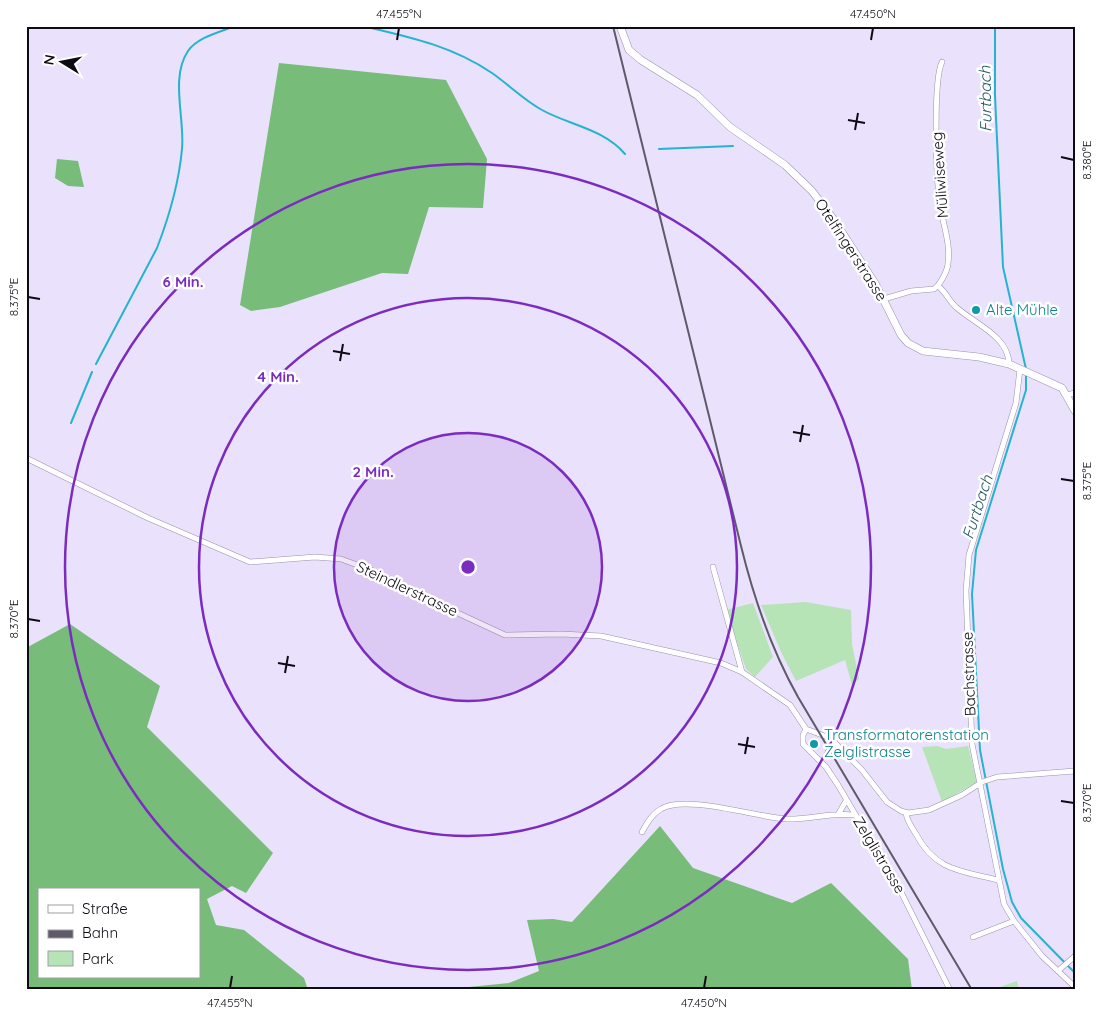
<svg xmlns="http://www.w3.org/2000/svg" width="1101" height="1016" font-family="Quicksand,sans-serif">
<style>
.green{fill:#b7e4b7}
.forest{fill:#77bc79;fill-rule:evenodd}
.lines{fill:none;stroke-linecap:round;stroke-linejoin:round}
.stream{stroke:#26b3cf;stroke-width:2}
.street-casing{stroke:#9a91ab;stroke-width:6}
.secondary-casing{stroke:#9a91ab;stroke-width:8}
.street{stroke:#fff;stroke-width:5}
.secondary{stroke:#fff;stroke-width:7}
.rail{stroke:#5f5a6a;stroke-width:2}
.ticks{fill:none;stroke:#0e0b14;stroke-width:2}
.ring{fill:none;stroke:#7b2cbf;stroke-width:2.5}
.culture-dot{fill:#0f9aa8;stroke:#fff;stroke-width:2}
.labels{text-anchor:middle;stroke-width:5;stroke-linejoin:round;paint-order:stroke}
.street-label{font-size:15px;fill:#0e0b14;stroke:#fff}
.culture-label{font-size:15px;fill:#0d838f;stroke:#fff;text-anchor:start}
.water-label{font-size:16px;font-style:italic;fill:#225763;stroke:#fff}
.centre{fill:#7b2cbf;stroke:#fff;stroke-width:2.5}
.ring-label{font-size:15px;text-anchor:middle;font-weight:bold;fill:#7b2cbf;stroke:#fff;stroke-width:5;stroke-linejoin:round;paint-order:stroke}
.neatline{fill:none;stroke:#0e0b14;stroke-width:2}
.ticks-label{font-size:12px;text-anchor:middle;fill:#0e0b14}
</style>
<rect width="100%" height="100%" fill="#eae1fc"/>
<path class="green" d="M 806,602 L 851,610 L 852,644 L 859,679 L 852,685 L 845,660 L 796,681 L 781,652 L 761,605 Z
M 753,603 L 773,657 L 755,677 L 746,669 L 726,610 Z
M 937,746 L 946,749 L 968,746 L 977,782 L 942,802 L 922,747 Z
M 1017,981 L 1019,990 L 992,990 Z"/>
<path class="forest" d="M 279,63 L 446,80 L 487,159 L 483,208 L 429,207 L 408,274 L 382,273 L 280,307 L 251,311 L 240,305 Z
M 57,159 L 78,161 L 84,187 L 68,186 L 55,178 Z
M 70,624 L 160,686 L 147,727 L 273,853 L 246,893 L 232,886 L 207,899 L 216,925 L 244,930 L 304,978 L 308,990 L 26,990 L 26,648 ZM 39,890 L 199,890 L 199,977 L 39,977 Z
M 660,826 L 693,868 L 792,903 L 831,883 L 908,959 L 912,990 L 463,990 L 469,987 L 509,983 L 539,971 L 527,920 L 553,919 L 572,922 Z"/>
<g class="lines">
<path class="stream" d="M 363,26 C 410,37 452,46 492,73 C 509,85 524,100 542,110 C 569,125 604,129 625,154
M 995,26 L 995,96 L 1003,267 L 1026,369
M 659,149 L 733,146
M 96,364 L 157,248 C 169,217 179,182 182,149 C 185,118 170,78 188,51 C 198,37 220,32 235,26
M 1026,373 L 1026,390 L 976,550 L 972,594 L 980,750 L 1003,869 L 1012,902 L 1021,918 L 1075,973
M 71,423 L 92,372"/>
<defs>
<path id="street" d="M 938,286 C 946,292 949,301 956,307 C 973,323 1009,336 1009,364
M 884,299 L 911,291 L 934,289 C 940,285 948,270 948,263 C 951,243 942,222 940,203 C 936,180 933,80 942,62
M 1020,369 L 1016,403 L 969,555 L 966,591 L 972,744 L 1004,904 L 1014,921 L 1042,956 L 1075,987
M 1067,395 L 1075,393
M 26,458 L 148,518 L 250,562 L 315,557 L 341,559 L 371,570 L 406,589 L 505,635 L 561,634 L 601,636 L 721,663 L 742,672
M 713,567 L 742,672 L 790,705 L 806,729 L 830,738 L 862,770 L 887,802 L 901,811 L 908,813 L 929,810 L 962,795 L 982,782 L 997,777 L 1075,771
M 806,729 L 803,735 L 803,744 L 826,767 L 838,785 L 902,894 L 950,990
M 839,813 L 846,801
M 906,813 C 907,821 912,828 916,834 C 935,871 962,871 998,880
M 642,832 C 647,823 652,814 661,809 C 685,794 756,817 786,819 C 809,820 831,812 854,815
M 973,937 L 1014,921
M 1058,971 L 1075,956"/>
<path id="secondary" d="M 620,26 L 629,50 L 641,60 L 697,95 L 730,127 L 785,165 L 812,191 L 834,220 L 876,285 L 901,335 L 908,343 L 923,351 L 979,357 L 1009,364 L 1062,388 L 1075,411"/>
</defs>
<use href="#street" class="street-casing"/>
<use href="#secondary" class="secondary-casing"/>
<use href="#street" class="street"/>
<use href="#secondary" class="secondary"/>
<path class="rail" d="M 613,26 L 741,546 C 754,599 771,649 798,697 L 972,990"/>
</g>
<path class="ticks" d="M 397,40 L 399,28M 871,40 L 873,28M 848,120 L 865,123M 855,130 L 858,113M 1061,157 L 1074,160M 28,297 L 40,299M 333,351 L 350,354M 340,361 L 343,344M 793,432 L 810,435M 800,442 L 803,425M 1061,479 L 1074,481M 28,619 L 40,621M 278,663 L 295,666M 285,673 L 288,656M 738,744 L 755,747M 745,754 L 748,737M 1061,801 L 1074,803M 230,988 L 232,976M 704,988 L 706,976"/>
<circle cx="468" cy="567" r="134" fill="#7b2cbf" fill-opacity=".12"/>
<g class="ring">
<circle cx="468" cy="567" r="134"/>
<circle cx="468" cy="567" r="269"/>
<circle cx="468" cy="567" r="403"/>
</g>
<g class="culture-dot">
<circle cx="976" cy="310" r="5"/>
<circle cx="814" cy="744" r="5"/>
</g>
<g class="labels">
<g class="street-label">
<text transform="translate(940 175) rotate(-94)" y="5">Müliwiseweg</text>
<text transform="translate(851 250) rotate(57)" y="5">Otelfingerstrasse</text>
<text transform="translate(407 589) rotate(25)" y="5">Steindlerstrasse</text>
<text transform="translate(969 674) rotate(-92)" y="5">Bachstrasse</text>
<text transform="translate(879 855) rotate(59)" y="5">Zelglistrasse</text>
</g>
<g class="culture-label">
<text x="986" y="315">Alte Mühle</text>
<text x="824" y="740">Transformatorenstation<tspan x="824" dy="17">Zelglistrasse</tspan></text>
</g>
<g class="water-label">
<text transform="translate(985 99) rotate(-91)" y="6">Furtbach</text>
<text transform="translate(977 507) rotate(-72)" y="6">Furtbach</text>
</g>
</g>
<circle cx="468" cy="567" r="8" class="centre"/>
<g class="ring-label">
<text x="183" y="287">6 Min.</text>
<text x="278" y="382">4 Min.</text>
<text x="373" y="477">2 Min.</text>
</g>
<rect width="1101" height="1016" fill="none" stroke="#ffffff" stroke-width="55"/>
<rect x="38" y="888" width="162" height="90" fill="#ffffff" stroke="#9f9da1"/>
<rect x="48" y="905" width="25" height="8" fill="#ffffff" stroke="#9f9da1"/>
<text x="82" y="914" font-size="15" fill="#0e0b14">Straße</text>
<rect x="48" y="930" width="25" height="8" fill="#5f5a6a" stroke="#9f9da1"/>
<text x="82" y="938" font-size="15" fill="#0e0b14">Bahn</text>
<rect x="48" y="951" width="25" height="15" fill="#b7e4b7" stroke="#9f9da1"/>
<text x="82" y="964" font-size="15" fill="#0e0b14">Park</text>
<g transform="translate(62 62) rotate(280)" stroke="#ffffff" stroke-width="4" paint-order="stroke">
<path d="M0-4L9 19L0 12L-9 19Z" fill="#0e0b14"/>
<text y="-8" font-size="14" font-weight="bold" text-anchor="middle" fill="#0e0b14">N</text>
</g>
<rect x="28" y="28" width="1046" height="960" class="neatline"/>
<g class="ticks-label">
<text x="399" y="18">47.455°N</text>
<text x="873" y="18">47.450°N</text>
<text transform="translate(1087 160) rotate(-90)" y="4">8.380°E</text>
<text transform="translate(14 297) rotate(-90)" y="4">8.375°E</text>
<text transform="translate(1087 481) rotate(-90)" y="4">8.375°E</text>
<text transform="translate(14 619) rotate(-90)" y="4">8.370°E</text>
<text transform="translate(1087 803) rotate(-90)" y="4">8.370°E</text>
<text x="230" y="1007">47.455°N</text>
<text x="704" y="1007">47.450°N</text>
</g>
</svg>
